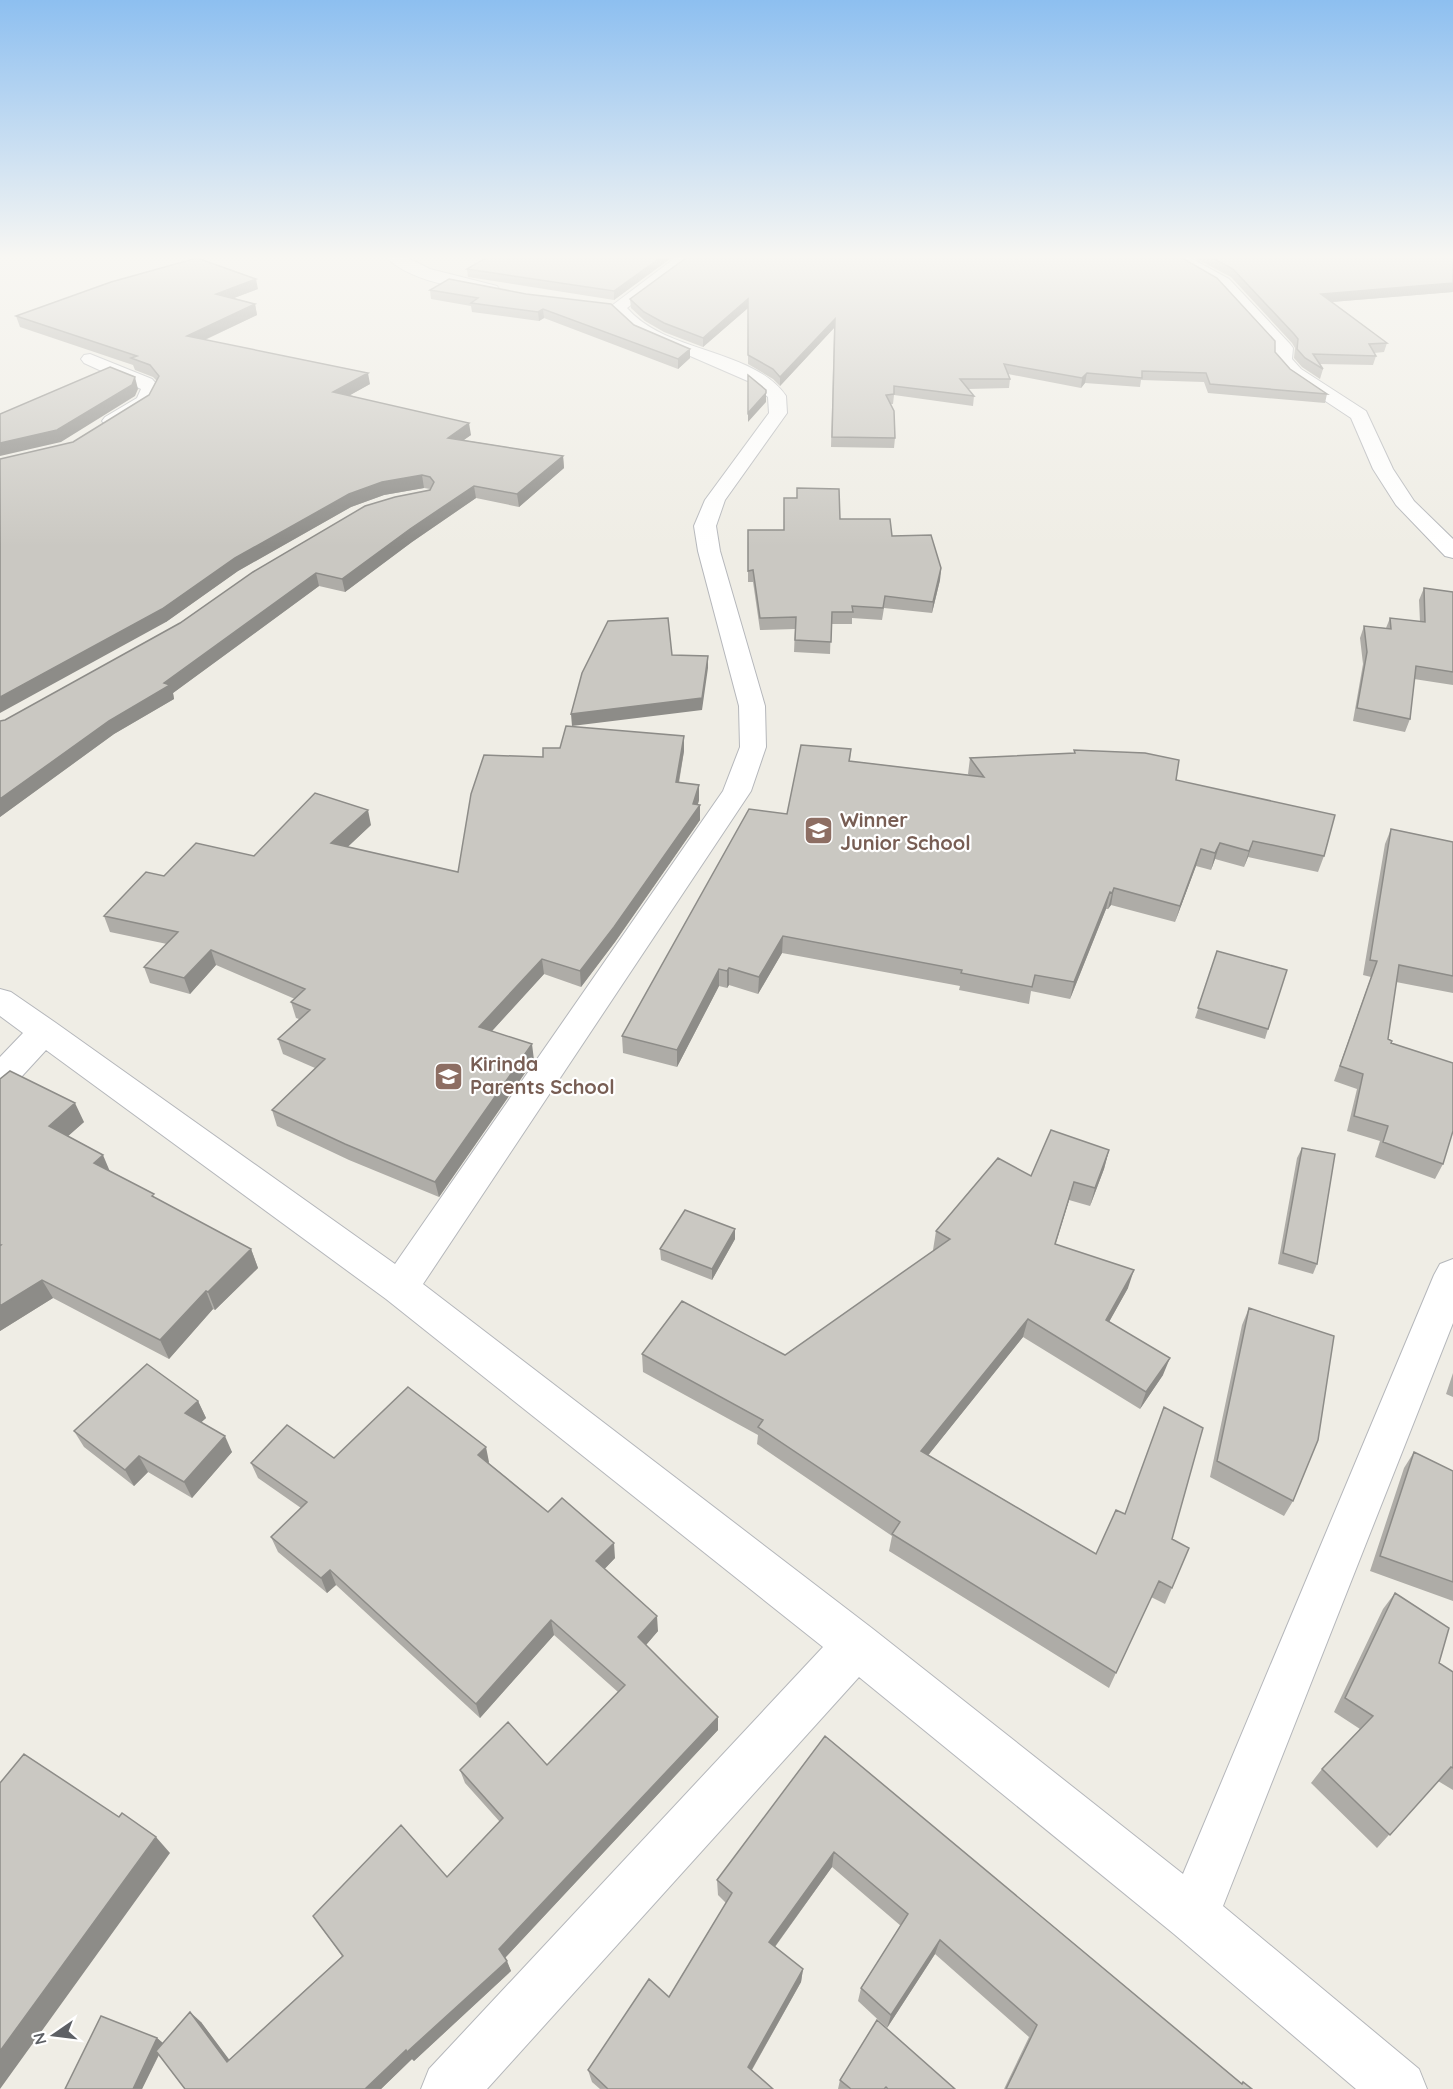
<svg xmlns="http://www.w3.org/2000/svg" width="1453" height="2089" font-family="Quicksand,sans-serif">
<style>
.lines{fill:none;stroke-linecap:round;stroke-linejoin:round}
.minor-casing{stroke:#b5b7bb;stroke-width:2}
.minor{fill:#fff;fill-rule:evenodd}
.wall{fill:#aeaca7}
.shaded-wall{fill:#8d8c88}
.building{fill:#cac8c2;stroke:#8d8c88;stroke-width:1.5}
.labels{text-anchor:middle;stroke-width:4.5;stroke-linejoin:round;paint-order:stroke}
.education-label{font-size:20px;font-weight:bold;fill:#785e54;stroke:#fff;text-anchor:start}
</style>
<rect width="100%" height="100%" fill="#efede5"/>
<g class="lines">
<defs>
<path id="minor" d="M 385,255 L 402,255 L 430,269 L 497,286 L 499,289 L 491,294 C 461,288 405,281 385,255 Z
M 679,255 L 697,255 L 627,308 C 665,353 754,349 786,396 L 787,413 L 725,500 L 716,526 L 720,551 L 765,706 L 766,747 L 751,791 L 423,1284 L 873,1629 L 1183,1874 L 1434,1275 L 1440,1264 L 1453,1259 L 1453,1323 L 1223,1906 L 1419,2069 L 1427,2089 L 1356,2089 L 1174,1934 L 859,1677 L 487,2089 L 421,2089 L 429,2069 L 823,1647 L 386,1299 L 46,1050 L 12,1087 L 0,1090 L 0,1057 L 23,1033 L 0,1016 L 0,989 L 11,992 L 56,1023 L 395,1264 L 723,791 L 740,747 L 739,706 L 698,551 L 694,526 L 705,500 L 769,413 L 768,397 L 750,382 L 635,332 L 621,321 L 610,307 Z
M 1166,255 L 1185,255 L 1229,279 L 1290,344 L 1293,348 L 1292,359 L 1301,369 L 1366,411 L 1393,469 L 1414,501 L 1453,539 L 1453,558 L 1445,556 L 1396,505 L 1373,469 L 1351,418 L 1289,377 L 1274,360 L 1275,349 L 1217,285 Z
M 90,354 L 152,379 L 160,388 L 151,405 L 119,425 L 105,425 L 102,421 L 105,417 L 137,398 L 141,389 L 84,363 L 81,359 L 84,355 Z"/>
</defs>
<use href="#minor" class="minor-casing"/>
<use href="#minor" class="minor"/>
</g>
<path class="wall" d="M 491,255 L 675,255 L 614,300 L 468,277 L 467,269 Z
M 690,255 L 1275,352 L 1290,369 L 1327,394 L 1325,403 L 1208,393 L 1204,382 L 1141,380 L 1140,387 L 1085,383 L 1081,388 L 1008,374 L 1010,379 L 1009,388 L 968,389 L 974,396 L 973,406 L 894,395 L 893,404 L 891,404 L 895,438 L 894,448 L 831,447 L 834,328 L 780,386 L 773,379 L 748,364 L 748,308 L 703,347 L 664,332 L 645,321 L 631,308 L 630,299 Z
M 1189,255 L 1453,255 L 1453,292 L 1332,302 L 1387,343 L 1384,352 L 1374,353 L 1376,356 L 1373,365 L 1319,364 L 1323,369 L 1320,379 L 1302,367 L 1294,358 L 1295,348 L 1292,343 L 1231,277 Z
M 258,289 L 234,298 L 255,304 L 257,315 L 205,340 L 370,384 L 350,395 L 471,435 L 463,440 L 563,456 L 564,468 L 519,507 L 476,498 L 412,542 L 345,592 L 319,586 L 173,693 L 174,699 L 114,734 L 0,817 L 0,721 L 5,720 L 430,489 L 424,488 L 384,495 L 351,507 L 238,571 L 166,622 L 73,442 L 149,395 L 157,381 L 153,377 L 135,370 L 133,365 L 20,327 L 16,316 Z
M 430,290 L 634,325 L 690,349 L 690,358 L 678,369 L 544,318 L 539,321 L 472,312 L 471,306 L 431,299 Z
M 840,519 L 892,536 L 941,568 L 940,580 L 932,613 L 884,608 L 882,620 L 852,618 L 852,624 L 831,624 L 830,654 L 794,652 L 795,629 L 760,630 L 753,582 L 748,582 L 748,530 L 783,530 Z
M 1424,588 L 1453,592 L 1453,685 L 1414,679 L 1410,719 L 1405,732 L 1353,721 L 1363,664 L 1360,638 L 1364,626 L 1386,628 L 1390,618 L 1420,622 L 1419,600 Z
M 684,736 L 684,751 L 679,783 L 699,800 L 698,804 L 700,820 L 615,942 L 581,987 L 544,974 L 492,1031 L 534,1060 L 439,1197 L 349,1160 L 277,1126 L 272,1110 L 315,1068 L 283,1054 L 278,1039 L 299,1019 L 296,1018 L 291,1002 L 295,999 L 216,965 L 190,994 L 150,983 L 144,967 L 167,944 L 110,932 L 104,916 L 254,856 L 371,825 L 347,847 L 458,872 L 543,757 L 560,748 Z
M 851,749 L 850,761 L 969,775 L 968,774 L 970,758 L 1074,753 L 1074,750 L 1176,780 L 1324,856 L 1318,872 L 1248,857 L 1244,867 L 1215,859 L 1211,870 L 1196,866 L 1175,922 L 1111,905 L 1108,909 L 1106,909 L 1070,999 L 1031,991 L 1029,1004 L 959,990 L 960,986 L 782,953 L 758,994 L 729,985 L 727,988 L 719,986 L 677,1067 L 623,1053 L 622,1036 L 787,814 Z
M 1391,829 L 1453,842 L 1453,993 L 1396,982 L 1388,1039 L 1391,1043 L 1443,1164 L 1435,1179 L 1375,1157 L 1380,1141 L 1347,1131 L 1357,1089 L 1334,1081 L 1371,977 L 1363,975 L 1385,844 Z
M 1217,951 L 1268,1029 L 1265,1039 L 1195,1018 Z
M 0,1079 L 84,1122 L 68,1136 L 110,1171 L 155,1198 L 251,1249 L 258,1268 L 215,1310 L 213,1309 L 169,1359 L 53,1298 L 0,1331 Z
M 1302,1148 L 1317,1264 L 1313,1274 L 1278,1264 L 1297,1158 Z
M 1109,1150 L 1104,1169 L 1090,1206 L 1069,1200 L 1055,1244 L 1128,1288 L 1109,1322 L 1163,1375 L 1140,1409 L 1023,1337 L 928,1455 L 1096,1554 L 1172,1539 L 1172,1588 L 1165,1604 L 1151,1597 L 1109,1688 L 889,1551 L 892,1536 L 757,1444 L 758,1435 L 643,1372 L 642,1354 L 785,1355 L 934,1251 L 933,1250 L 936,1231 L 1031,1176 Z
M 735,1229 L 735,1239 L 712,1280 L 661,1260 L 660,1249 Z
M 1249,1308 L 1293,1501 L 1284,1516 L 1210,1477 L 1242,1325 Z
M 1453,1373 L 1453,1397 L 1446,1394 Z
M 198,1401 L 206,1418 L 201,1422 L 232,1452 L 192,1498 L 148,1472 L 134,1486 L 84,1447 L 74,1431 Z
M 1414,1452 L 1453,1471 L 1453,1601 L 1370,1571 L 1404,1468 Z
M 334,1458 L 489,1462 L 489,1463 L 548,1512 L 615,1558 L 604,1569 L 658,1631 L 646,1645 L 718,1730 L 505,1958 L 511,1971 L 414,2061 L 412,2059 L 381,2089 L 185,2089 L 159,2055 L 142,2089 L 65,2089 L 157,2038 L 163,2043 L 201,2022 L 229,2060 L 342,1956 L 313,1916 L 447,1877 L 500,1822 L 465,1783 L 460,1770 L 547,1765 L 618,1692 L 554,1635 L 480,1718 L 336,1585 L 327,1593 L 278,1552 L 271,1537 L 301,1508 L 258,1478 L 251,1463 Z
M 1395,1593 L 1439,1663 L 1453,1672 L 1453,1790 L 1438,1781 L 1377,1848 L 1311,1783 L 1322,1769 L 1360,1729 L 1334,1712 L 1383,1609 Z
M 825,1736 L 1241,2083 L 1243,2082 L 1252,2089 L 1004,2089 L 1029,2037 L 935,1954 L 887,2028 L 858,2001 L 861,1988 L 901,1926 L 832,1867 L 775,1947 L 803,1969 L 801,1982 L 752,2070 L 773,2089 L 600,2089 L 592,2082 L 588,2070 L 669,1997 L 726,1903 L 718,1895 L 717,1880 Z
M 840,2080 L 955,2089 L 838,2089 Z"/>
<path class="shaded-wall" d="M 664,255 L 675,255 L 614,300 L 614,291 Z
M 256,279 L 258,289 L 218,304 L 216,294 Z
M 1453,283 L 1453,292 L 1319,303 L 1321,294 Z
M 748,299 L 748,308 L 703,347 L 703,338 Z
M 255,304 L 257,315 L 189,347 L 187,336 Z
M 543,309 L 544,318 L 539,321 L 538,312 Z
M 835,319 L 834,328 L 780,386 L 780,377 Z
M 690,349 L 690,358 L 678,369 L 678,359 Z
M 368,373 L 370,384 L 336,403 L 333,392 Z
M 1087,373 L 1085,383 L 1081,388 L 1082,378 Z
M 135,377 L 138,389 L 135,396 L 61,442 L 0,456 L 0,443 Z
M 766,393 L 766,402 L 748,422 L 748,413 Z
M 469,423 L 471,435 L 450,450 L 448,438 Z
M 563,456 L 564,468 L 519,507 L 517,494 Z
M 422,475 L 424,488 L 384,495 L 351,507 L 238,571 L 166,622 L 0,713 L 0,697 L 235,558 L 349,494 L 382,482 Z
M 474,486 L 476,498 L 412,542 L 345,592 L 342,579 L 410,529 Z
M 941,568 L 940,580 L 932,613 L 933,602 Z
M 316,573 L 319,586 L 173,693 L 174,699 L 114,734 L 0,817 L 0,799 L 109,721 L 164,683 Z
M 708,656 L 708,668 L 702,710 L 572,726 L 571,714 Z
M 684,736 L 684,751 L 676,797 L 676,782 Z
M 699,785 L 699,800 L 696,810 L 700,805 L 700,820 L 615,942 L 581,987 L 580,971 L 693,804 Z
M 368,810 L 371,825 L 335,859 L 331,843 Z
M 1253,841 L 1248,857 L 1244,867 L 1249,851 Z
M 1220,843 L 1215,859 L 1211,870 L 1215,853 Z
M 1201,849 L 1196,866 L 1175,922 L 1180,906 Z
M 1114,888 L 1111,905 L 1108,909 L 1112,893 Z
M 1110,892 L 1106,909 L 1070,999 L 1074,982 Z
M 783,936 L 782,953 L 758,994 L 759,977 Z
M 211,950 L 216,965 L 190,994 L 184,978 Z
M 542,959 L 544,974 L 481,1043 L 479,1027 Z
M 729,968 L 729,985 L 727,988 L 727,971 Z
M 719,969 L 719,986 L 677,1067 L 677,1050 Z
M 532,1044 L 534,1060 L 439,1197 L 435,1182 Z
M 75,1103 L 84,1122 L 58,1145 L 49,1126 Z
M 1109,1150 L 1104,1169 L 1090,1206 L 1095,1188 Z
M 103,1155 L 111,1174 L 94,1163 Z
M 1074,1182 L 1069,1200 L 1050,1262 L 1055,1244 Z
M 735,1229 L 735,1239 L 712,1280 L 712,1269 Z
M 251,1249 L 258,1268 L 215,1310 L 208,1292 Z
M 1134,1270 L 1128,1288 L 1100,1338 L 1106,1320 Z
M 42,1280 L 53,1298 L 0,1331 L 0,1306 Z
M 206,1291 L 213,1309 L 169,1359 L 160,1340 Z
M 1028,1319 L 1023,1337 L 918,1468 L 921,1451 Z
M 1170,1358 L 1163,1375 L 1140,1409 L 1146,1392 Z
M 198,1401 L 206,1418 L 193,1430 L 185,1413 Z
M 225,1436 L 232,1452 L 192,1498 L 184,1482 Z
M 486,1447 L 489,1462 L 482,1470 L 478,1455 Z
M 139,1456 L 148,1472 L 134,1486 L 125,1470 Z
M 614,1543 L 615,1558 L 598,1576 L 596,1561 Z
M 330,1570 L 336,1585 L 327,1593 L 321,1578 Z
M 657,1616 L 658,1631 L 640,1652 L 638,1637 Z
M 551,1620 L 554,1635 L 480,1718 L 476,1704 Z
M 718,1717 L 718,1730 L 503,1960 L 499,1949 Z
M 156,1837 L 170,1853 L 0,2089 L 0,2051 Z
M 834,1852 L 832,1867 L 768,1956 L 769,1942 Z
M 940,1940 L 935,1954 L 887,2028 L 891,2015 Z
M 507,1961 L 511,1971 L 414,2061 L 412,2059 L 381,2089 L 365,2089 L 406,2050 Z
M 803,1969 L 801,1982 L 747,2078 L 748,2067 Z
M 190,2012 L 201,2022 L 237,2070 L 227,2062 Z
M 157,2038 L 164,2044 L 142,2089 L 133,2089 Z"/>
<path class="building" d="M 491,255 L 664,255 L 614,291 L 467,269 Z
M 690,255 L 1177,255 L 1217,278 L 1275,341 L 1275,352 L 1290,369 L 1327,394 L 1210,384 L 1206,373 L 1142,371 L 1142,378 L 1087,373 L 1082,378 L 1004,364 L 1010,379 L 960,379 L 974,396 L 894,386 L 894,394 L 886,395 L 894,411 L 895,438 L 832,437 L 835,319 L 780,377 L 773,369 L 748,355 L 748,299 L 703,338 L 664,323 L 644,312 L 630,299 Z
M 1207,255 L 1453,255 L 1453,283 L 1321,294 L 1387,343 L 1369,344 L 1376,356 L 1313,354 L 1323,369 L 1305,358 L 1297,349 L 1298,339 L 1294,334 L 1233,269 Z
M 197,258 L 256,279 L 216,294 L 255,304 L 187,336 L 368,373 L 333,392 L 469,423 L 448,438 L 563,456 L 517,494 L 474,486 L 410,529 L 342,579 L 316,573 L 164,683 L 170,685 L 109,721 L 0,799 L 0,721 L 5,720 L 180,623 L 253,572 L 365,506 L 395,497 L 430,490 L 434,482 L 430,477 L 422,475 L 382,482 L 349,494 L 235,558 L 162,609 L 0,697 L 0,459 L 73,442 L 149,395 L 159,376 L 150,365 L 131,358 L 137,356 L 16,316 L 111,282 Z
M 449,279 L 526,294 L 611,304 L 634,325 L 690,349 L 678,359 L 543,309 L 538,312 L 471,303 L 478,298 L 430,290 Z
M 110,367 L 135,377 L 132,385 L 57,430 L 0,443 L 0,414 Z
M 748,375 L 766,390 L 766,393 L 748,413 Z
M 797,488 L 839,489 L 840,519 L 890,519 L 892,536 L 931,535 L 941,568 L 933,602 L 885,596 L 883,608 L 852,606 L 853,612 L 832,612 L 831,642 L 795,640 L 796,617 L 760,618 L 753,570 L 748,571 L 748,530 L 784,530 L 784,498 L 797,498 Z
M 1424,588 L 1453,592 L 1453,672 L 1416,666 L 1410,719 L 1357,708 L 1367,652 L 1364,626 L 1391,629 L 1390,618 L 1425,622 Z
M 668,618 L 672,655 L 708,656 L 702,698 L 571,714 L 582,673 L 608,621 Z
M 566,726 L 684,736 L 676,782 L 699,785 L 693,804 L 700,805 L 614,927 L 580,971 L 542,959 L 479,1027 L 532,1044 L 435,1182 L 345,1144 L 272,1110 L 325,1059 L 278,1039 L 310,1010 L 291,1002 L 305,989 L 211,950 L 184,978 L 144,967 L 178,932 L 104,916 L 146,872 L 164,876 L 196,843 L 254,856 L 315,793 L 368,810 L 331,843 L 458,872 L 471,794 L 484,755 L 543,757 L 543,748 L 560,748 Z
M 801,745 L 851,749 L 849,761 L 984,777 L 970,758 L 1075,753 L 1074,750 L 1145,753 L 1179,760 L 1176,780 L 1335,815 L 1324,856 L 1253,841 L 1249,851 L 1220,843 L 1215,853 L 1201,849 L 1180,906 L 1114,888 L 1112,893 L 1110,892 L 1074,982 L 1035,975 L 1032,987 L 961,973 L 962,970 L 783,936 L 759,977 L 729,968 L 727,971 L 719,969 L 677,1050 L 622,1036 L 749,809 L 787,814 Z
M 1391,829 L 1453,842 L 1453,976 L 1399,965 L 1388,1039 L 1392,1041 L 1391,1043 L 1453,1063 L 1453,1131 L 1443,1164 L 1383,1142 L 1388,1126 L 1354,1116 L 1363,1074 L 1340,1066 L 1377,961 L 1370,960 Z
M 1217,951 L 1287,970 L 1268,1029 L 1198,1008 Z
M 10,1071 L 75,1103 L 49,1126 L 103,1155 L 94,1163 L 154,1194 L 152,1196 L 251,1249 L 208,1292 L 206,1291 L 160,1340 L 42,1280 L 0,1306 L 0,1246 L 1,1245 L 0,1245 L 0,1079 Z
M 1051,1130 L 1109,1150 L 1095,1188 L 1074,1182 L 1055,1244 L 1134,1270 L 1106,1320 L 1170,1358 L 1146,1392 L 1028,1319 L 921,1451 L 1096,1554 L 1116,1510 L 1125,1514 L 1164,1407 L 1203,1428 L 1172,1539 L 1189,1548 L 1172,1588 L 1159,1581 L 1116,1673 L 892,1534 L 900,1522 L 758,1427 L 763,1420 L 642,1354 L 682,1301 L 785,1355 L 950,1239 L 936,1231 L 998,1158 L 1031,1176 Z
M 1302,1148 L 1335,1154 L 1317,1264 L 1283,1253 Z
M 685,1210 L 735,1229 L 712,1269 L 660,1249 Z
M 1249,1308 L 1334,1336 L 1318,1440 L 1293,1501 L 1217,1461 Z
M 147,1364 L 198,1401 L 185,1413 L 225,1436 L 184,1482 L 139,1456 L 125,1470 L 74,1431 Z
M 408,1387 L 486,1447 L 478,1455 L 548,1512 L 562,1498 L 614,1543 L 596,1561 L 657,1616 L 638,1637 L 718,1717 L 499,1949 L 507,1961 L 407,2052 L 406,2050 L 365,2089 L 185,2089 L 156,2051 L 190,2012 L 227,2062 L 343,1956 L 313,1916 L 401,1825 L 447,1877 L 503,1818 L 460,1770 L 508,1722 L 547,1765 L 625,1685 L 551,1620 L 476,1704 L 330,1570 L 321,1578 L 271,1537 L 307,1502 L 251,1463 L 287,1425 L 334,1458 Z
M 1414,1452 L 1453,1471 L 1453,1582 L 1380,1556 Z
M 1395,1593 L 1449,1628 L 1439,1663 L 1453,1672 L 1453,1768 L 1451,1767 L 1390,1835 L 1322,1769 L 1373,1716 L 1345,1698 Z
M 825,1736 L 1242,2084 L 1243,2082 L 1252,2089 L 1006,2089 L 1037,2025 L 940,1940 L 891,2015 L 861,1988 L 908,1914 L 834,1852 L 769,1942 L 803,1969 L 748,2067 L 773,2089 L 608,2089 L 588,2070 L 649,1979 L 669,1997 L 732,1893 L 717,1880 Z
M 24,1754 L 119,1817 L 122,1813 L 156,1837 L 0,2051 L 0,1783 Z
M 101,2016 L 157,2038 L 133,2089 L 65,2089 Z
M 877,2020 L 955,2089 L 888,2089 L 886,2087 L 884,2089 L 851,2089 L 840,2080 Z"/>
<linearGradient id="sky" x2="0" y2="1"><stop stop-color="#8dbff0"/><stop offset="0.47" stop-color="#f8f7f3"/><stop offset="1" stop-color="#f8f7f3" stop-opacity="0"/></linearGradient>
<rect width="1453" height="547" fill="url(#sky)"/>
<defs>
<symbol id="school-square" viewBox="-11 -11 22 22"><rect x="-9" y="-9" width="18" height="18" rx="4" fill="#8d6e63" stroke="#fff"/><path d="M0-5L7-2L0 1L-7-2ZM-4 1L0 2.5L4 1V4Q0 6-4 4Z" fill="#fff"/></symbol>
</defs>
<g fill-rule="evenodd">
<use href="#school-square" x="802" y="814" width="33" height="33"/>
<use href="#school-square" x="432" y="1060" width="33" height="33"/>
</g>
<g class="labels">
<g class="education-label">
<text x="840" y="827">Winner<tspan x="840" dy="23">Junior School</tspan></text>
<text x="470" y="1071">Kirinda<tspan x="470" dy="23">Parents School</tspan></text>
</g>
</g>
<g transform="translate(54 2035) rotate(256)" stroke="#ffffff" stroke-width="4.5" paint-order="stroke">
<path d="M0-4.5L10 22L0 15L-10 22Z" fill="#5d6065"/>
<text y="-9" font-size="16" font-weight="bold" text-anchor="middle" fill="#5d6065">N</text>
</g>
</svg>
